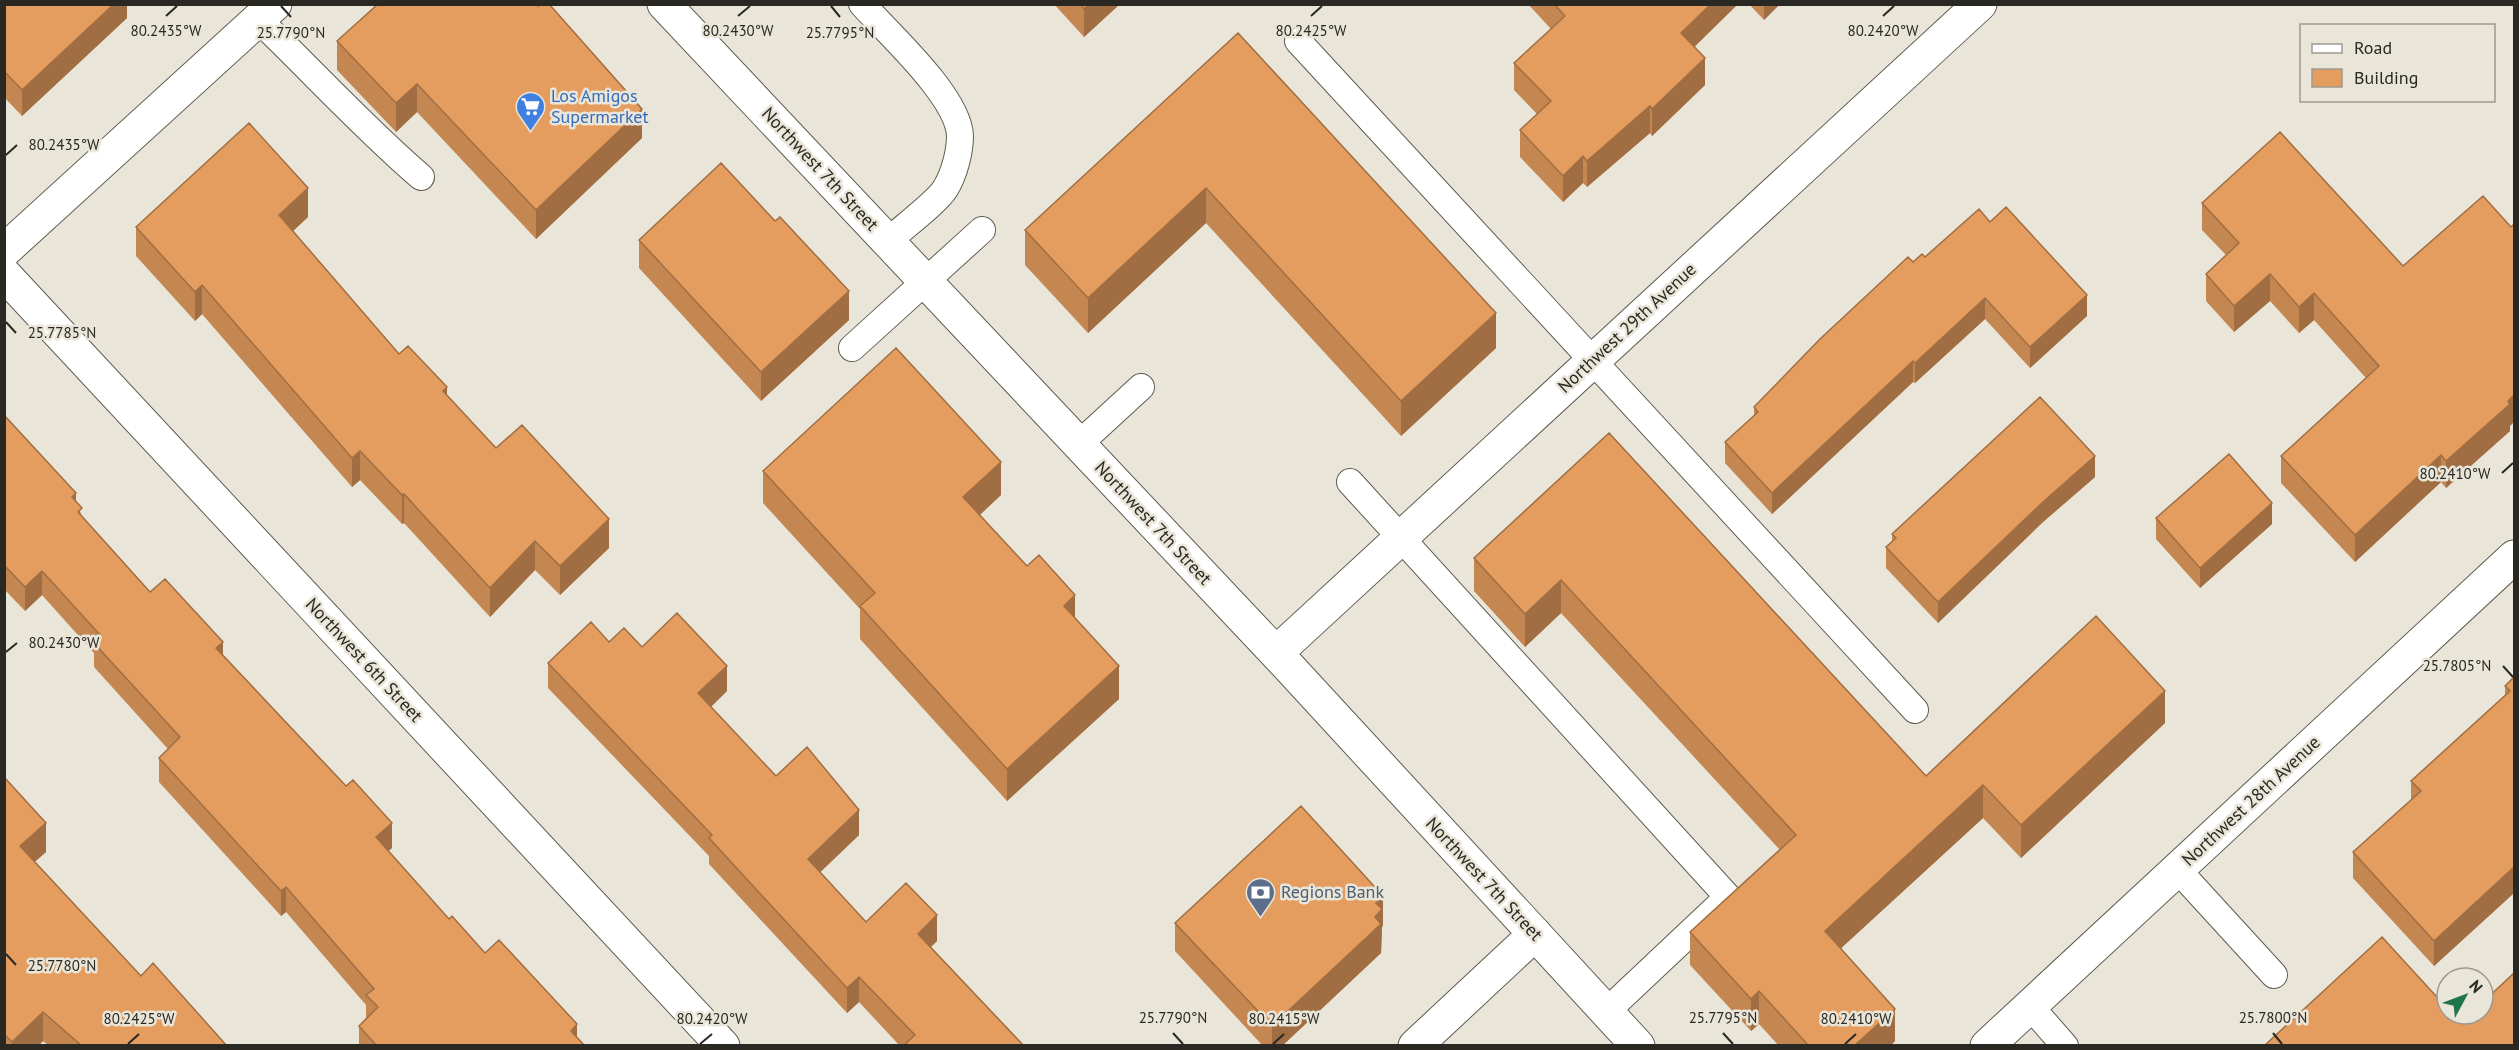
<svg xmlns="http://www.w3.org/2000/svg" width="2519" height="1050" font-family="'PT Sans',sans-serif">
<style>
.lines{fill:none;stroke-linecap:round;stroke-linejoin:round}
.lane-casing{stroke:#5f5c50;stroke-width:28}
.street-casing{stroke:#5f5c50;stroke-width:35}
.secondary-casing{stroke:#5f5c50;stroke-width:35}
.lane{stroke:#fff;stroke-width:26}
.street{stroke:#fff;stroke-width:33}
.secondary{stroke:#fff;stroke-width:33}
.wall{fill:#c48752}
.shaded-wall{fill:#a06e42}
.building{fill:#e49d5f;stroke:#a06e42;stroke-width:1.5}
.ticks{fill:none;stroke:#2a2823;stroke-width:2}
.labels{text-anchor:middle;stroke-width:5;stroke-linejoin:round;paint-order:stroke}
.shop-label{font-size:18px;fill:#366cbe;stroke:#e9e5d8;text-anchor:start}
.street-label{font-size:18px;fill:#2a2823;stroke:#e9e5d8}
.service-label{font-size:18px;fill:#4e5e75;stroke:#e9e5d8;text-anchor:start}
.ticks-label{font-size:15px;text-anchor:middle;fill:#2a2823;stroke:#e9e5d8;stroke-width:5;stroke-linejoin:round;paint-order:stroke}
</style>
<rect width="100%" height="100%" fill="#e9e5d8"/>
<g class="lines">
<defs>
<path id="lane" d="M 862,4 C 888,33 959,97 960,136 C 960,152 954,175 945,189 C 938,201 900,230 887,242
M 259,20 C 313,72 364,128 421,177
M 1298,41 L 1915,710
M 852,348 L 982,230
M 1079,444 L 1141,387
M 1350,482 L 1728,897 L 1607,1011
M 2177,869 L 2274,975
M 2030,1006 L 2065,1046"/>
<path id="street" d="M 4,251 L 275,4
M 4,274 L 723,1046
M 1415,1046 L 1535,934
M 1987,1046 L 2514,557"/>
<path id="secondary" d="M 664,4 L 1288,666 L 1638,1046
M 1276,653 L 1980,4"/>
</defs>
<use href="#lane" class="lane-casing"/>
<use href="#street" class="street-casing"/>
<use href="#secondary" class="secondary-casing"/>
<use href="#lane" class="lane"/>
<use href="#street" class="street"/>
<use href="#secondary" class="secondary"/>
</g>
<path class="wall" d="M 4,4 L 127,4 L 127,18 L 22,116 L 4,97 Z
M 1054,4 L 1120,4 L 1084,37 Z
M 1528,4 L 1738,4 L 1694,47 L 1705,85 L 1652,136 L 1650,133 L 1587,187 L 1583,183 L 1563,202 L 1520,157 L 1520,130 L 1537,114 L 1514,90 L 1514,63 L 1551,29 Z
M 1749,4 L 1780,4 L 1764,20 Z
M 1238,33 L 1496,348 L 1401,436 L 1206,223 L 1088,333 L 1025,265 L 1025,230 Z
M 337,41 L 642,138 L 536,239 L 417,112 L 396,132 L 337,70 Z
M 2202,203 L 2510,426 L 2510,431 L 2446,488 L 2441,482 L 2355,562 L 2281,483 L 2281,456 L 2366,378 L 2314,320 L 2299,333 L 2270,301 L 2234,332 L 2206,301 L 2206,274 L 2226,255 L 2202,230 Z
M 308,217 L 293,231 L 399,354 L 447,396 L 496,448 L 609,548 L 560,595 L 535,570 L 490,617 L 404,523 L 402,524 L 360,480 L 352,487 L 202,314 L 195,321 L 136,256 L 136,227 Z
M 1990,222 L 2087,316 L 2030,368 L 1985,319 L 1915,383 L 1913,382 L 1772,514 L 1725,463 L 1725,442 L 1754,416 L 1754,407 L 1913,262 L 1925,257 Z
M 639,240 L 849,320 L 761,401 L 639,268 Z
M 4,415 L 76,502 L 82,516 L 150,592 L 223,655 L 392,848 L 388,851 L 449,919 L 585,1046 L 359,1046 L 359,1026 L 366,1018 L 366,1005 L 286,912 L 281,916 L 159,782 L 159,758 L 168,749 L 94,667 L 94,653 L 42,595 L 25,611 L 4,589 Z
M 1609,433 L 1926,776 L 2165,723 L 2021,858 L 1983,818 L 1841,948 L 1895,1041 L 1890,1046 L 1779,1046 L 1759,1024 L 1751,1031 L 1690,965 L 1690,932 L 1780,850 L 1561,613 L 1525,647 L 1474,591 L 1474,558 Z
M 763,471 L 1001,495 L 980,515 L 1075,618 L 1119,699 L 1007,801 L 860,639 L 860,609 L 763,503 Z
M 2095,477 L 2043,522 L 1938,623 L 1886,568 L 1886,547 L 1892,542 L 1892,534 Z
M 2156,518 L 2272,524 L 2200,588 L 2156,539 Z
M 609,642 L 642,647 L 727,691 L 711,707 L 776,776 L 859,835 L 820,872 L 866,922 L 937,941 L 931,947 L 1024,1046 L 900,1046 L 859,1002 L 847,1013 L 709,864 L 709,856 L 548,688 L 548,663 Z
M 2514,677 L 2514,893 L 2434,966 L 2353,878 L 2353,852 L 2411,800 L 2411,781 L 2505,695 L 2505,686 Z
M 4,777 L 46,852 L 34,862 L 141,976 L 227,1046 L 49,1046 L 43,1041 L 38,1046 L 4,1046 Z
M 1175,923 L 1383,925 L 1382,927 L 1381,953 L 1282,1046 L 1263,1046 L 1175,951 Z"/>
<path class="shaded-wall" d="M 114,4 L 127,4 L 127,18 L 22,116 L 22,90 Z
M 1089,4 L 1120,4 L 1084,37 L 1084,9 Z
M 1711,4 L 1738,4 L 1681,60 L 1681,33 Z
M 1764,4 L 1780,4 L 1764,20 Z
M 1705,58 L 1705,85 L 1652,136 L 1652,109 Z
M 417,84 L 417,112 L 396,132 L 396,103 Z
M 1650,106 L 1650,133 L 1587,187 L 1587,161 Z
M 642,109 L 642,138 L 536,239 L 536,210 Z
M 1583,156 L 1583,183 L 1563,202 L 1563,176 Z
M 308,188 L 308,217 L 279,244 L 279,215 Z
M 1206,188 L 1206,223 L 1088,333 L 1088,298 Z
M 2270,274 L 2270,301 L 2234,332 L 2234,306 Z
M 202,285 L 202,314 L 195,321 L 195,292 Z
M 849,291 L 849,320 L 761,401 L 761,372 Z
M 2314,293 L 2314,320 L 2299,333 L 2299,307 Z
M 2087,295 L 2087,316 L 2030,368 L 2030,347 Z
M 1985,298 L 1985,319 L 1915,383 L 1915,363 Z
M 1496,313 L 1496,348 L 1401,436 L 1401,401 Z
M 1913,361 L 1913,382 L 1772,514 L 1772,493 Z
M 447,387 L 447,416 L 443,391 Z
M 2514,395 L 2514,422 L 2510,426 L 2510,431 L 2446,488 L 2446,461 Z
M 360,451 L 360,480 L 352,487 L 352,458 Z
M 2441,455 L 2441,482 L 2355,562 L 2355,535 Z
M 2095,456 L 2095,477 L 2043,522 L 1938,623 L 1938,602 L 2043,502 Z
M 1001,462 L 1001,495 L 963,530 L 963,497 Z
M 76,493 L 76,518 L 72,497 Z
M 404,494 L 404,523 L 402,524 L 402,495 Z
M 2272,503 L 2272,524 L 2200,588 L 2200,568 Z
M 609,519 L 609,548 L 560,595 L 560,566 Z
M 535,541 L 535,570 L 490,617 L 490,588 Z
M 42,571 L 42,595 L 25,611 L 25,587 Z
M 1561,580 L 1561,613 L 1525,647 L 1525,614 Z
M 1075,595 L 1075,628 L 1064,606 Z
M 223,642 L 223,666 L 216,648 Z
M 727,666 L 727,691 L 698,719 L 698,693 Z
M 1119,666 L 1119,699 L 1007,801 L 1007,769 Z
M 2165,691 L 2165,723 L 2021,858 L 2021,825 Z
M 1983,785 L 1983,818 L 1825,963 L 1825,931 Z
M 859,810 L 859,835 L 808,884 L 808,859 Z
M 46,823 L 46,852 L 20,875 L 20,846 Z
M 392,823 L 392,848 L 376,861 L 376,837 Z
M 2514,867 L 2514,893 L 2434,966 L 2434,941 Z
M 286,887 L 286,912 L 281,916 L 281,891 Z
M 1383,896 L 1383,925 L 1382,927 L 1381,953 L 1282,1046 L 1272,1046 L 1272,1026 Z
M 937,915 L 937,941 L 918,959 L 918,934 Z
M 859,977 L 859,1002 L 847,1013 L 847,988 Z
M 1759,991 L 1759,1024 L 1751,1031 L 1751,999 Z
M 1895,1009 L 1895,1041 L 1890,1046 L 1854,1046 Z
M 43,1012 L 43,1041 L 38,1046 L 12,1046 L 12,1042 Z
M 577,1024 L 577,1046 L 571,1031 Z"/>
<path class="building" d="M 4,4 L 114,4 L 22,90 L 4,71 Z
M 378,4 L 537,4 L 538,6 L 539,4 L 549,4 L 642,109 L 536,210 L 417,84 L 396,103 L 337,41 Z
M 1081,4 L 1089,4 L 1084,9 Z
M 1554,4 L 1711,4 L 1681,33 L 1705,58 L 1652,109 L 1650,106 L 1587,161 L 1583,156 L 1563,176 L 1520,130 L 1551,101 L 1514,63 L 1565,16 Z
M 1238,33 L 1496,313 L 1401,401 L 1206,188 L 1088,298 L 1025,230 Z
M 249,123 L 308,188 L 279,215 L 399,354 L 408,346 L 447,387 L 443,391 L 496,448 L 522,425 L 609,519 L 560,566 L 535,541 L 490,588 L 404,494 L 402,495 L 360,451 L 352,458 L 202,285 L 195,292 L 136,227 Z
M 2280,132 L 2403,266 L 2483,196 L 2511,227 L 2514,224 L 2514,395 L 2508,401 L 2510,404 L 2446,461 L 2441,455 L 2355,535 L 2281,456 L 2379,366 L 2314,293 L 2299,307 L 2270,274 L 2234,306 L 2206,274 L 2239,243 L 2202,203 Z
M 721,163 L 775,221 L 780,217 L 849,291 L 761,372 L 639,240 Z
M 2006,207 L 2087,295 L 2030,347 L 1985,298 L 1915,363 L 1913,361 L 1772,493 L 1725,442 L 1758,412 L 1754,407 L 1820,339 L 1908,257 L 1913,262 L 1922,254 L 1925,257 L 1979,209 L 1990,222 Z
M 896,348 L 1001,462 L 963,497 L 1027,566 L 1039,555 L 1075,595 L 1064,606 L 1119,666 L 1007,769 L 860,606 L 875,593 L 763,471 Z
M 2040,397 L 2095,456 L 2043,502 L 1938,602 L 1886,547 L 1896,538 L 1892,534 Z
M 4,415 L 76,493 L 72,497 L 82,508 L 78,512 L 150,592 L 165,579 L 223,642 L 216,648 L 346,786 L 353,780 L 392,823 L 376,837 L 449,919 L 452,916 L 485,953 L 499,940 L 577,1024 L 571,1031 L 585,1046 L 377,1046 L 359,1026 L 378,1007 L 366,995 L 374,989 L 286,887 L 281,891 L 159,758 L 180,737 L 94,643 L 101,636 L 42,571 L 25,587 L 4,565 Z
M 1609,433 L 1926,776 L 2096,616 L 2165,691 L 2021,825 L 1983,785 L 1825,931 L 1895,1009 L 1854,1046 L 1809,1046 L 1759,991 L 1751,999 L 1690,932 L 1796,835 L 1561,580 L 1525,614 L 1474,558 Z
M 2229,454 L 2272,503 L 2200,568 L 2156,518 Z
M 677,613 L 727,666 L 698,693 L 776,776 L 807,747 L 859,810 L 808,859 L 866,922 L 906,883 L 937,915 L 918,934 L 1024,1046 L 903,1046 L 915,1035 L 859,977 L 847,988 L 709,838 L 712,835 L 548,663 L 591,622 L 609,642 L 624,628 L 642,647 Z
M 2514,677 L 2514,867 L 2434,941 L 2353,852 L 2421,791 L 2411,781 L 2510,691 L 2505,686 Z
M 4,777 L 46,823 L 20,846 L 141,976 L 153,963 L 227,1046 L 82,1046 L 43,1012 L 12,1042 L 4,1034 Z
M 1301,806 L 1383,896 L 1376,903 L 1382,909 L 1375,917 L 1381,924 L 1272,1026 L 1175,923 Z
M 2382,937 L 2447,1008 L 2447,1014 L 2453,1014 L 2461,1023 L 2470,1014 L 2483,1014 L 2483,1002 L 2514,973 L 2514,1046 L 2264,1046 Z"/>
<path class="ticks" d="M 281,6 L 291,17M 831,6 L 840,17M 166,16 L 177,6M 738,16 L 750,6M 1311,16 L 1322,6M 1883,16 L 1894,6M 6,155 L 17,145M 6,322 L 16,333M 2502,473 L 2513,463M 6,652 L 17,643M 2503,666 L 2513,677M 6,954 L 16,965M 1173,1033 L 1183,1044M 1723,1033 L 1733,1044M 2273,1033 L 2282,1044M 128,1044 L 139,1034M 700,1044 L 712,1034M 1273,1044 L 1284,1034M 1845,1044 L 1856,1034"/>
<defs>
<symbol id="supermarket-pin" viewBox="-11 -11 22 30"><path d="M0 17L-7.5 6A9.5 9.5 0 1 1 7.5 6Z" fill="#3f7fe0" stroke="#e9e5d8"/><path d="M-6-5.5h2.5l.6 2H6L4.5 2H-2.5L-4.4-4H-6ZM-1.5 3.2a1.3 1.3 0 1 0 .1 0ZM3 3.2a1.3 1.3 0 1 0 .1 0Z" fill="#fff"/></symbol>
<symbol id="bank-pin" viewBox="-11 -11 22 30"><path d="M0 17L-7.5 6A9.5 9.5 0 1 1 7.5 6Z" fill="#5c6f8a" stroke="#e9e5d8"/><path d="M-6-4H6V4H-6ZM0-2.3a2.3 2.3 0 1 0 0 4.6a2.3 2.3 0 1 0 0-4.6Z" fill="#fff"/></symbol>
</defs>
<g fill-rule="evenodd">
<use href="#supermarket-pin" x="514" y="90" width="33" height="45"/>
<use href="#bank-pin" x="1244" y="876" width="33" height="45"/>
</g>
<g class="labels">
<g class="shop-label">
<text x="551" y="102">Los Amigos<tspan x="551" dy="21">Supermarket</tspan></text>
</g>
<g class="street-label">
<text transform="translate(820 169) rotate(47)" y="6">Northwest 7th Street</text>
<text transform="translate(1627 328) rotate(-43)" y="6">Northwest 29th Avenue</text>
<text transform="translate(1153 523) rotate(47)" y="6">Northwest 7th Street</text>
<text transform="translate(364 660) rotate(47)" y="6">Northwest 6th Street</text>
<text transform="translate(2251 801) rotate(-43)" y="6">Northwest 28th Avenue</text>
<text transform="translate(1484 879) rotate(47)" y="6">Northwest 7th Street</text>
</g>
<g class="service-label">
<text x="1281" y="898">Regions Bank</text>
</g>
</g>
<g class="ticks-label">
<text x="166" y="36">80.2435°W</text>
<text x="738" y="36">80.2430°W</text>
<text x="1311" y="36">80.2425°W</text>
<text x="1883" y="36">80.2420°W</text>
<text x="840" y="38">25.7795°N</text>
<text x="291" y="38">25.7790°N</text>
<text x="64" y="150">80.2435°W</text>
<text x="62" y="338">25.7785°N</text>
<text x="2455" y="479">80.2410°W</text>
<text x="64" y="648">80.2430°W</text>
<text x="2457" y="671">25.7805°N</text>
<text x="62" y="971">25.7780°N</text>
<text x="1173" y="1023">25.7790°N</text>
<text x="1723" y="1023">25.7795°N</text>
<text x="2273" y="1023">25.7800°N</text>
<text x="139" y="1024">80.2425°W</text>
<text x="712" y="1024">80.2420°W</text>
<text x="1284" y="1024">80.2415°W</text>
<text x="1856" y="1024">80.2410°W</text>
</g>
<rect width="2519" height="1050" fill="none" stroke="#2a2823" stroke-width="12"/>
<rect x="2300" y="24" width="195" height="78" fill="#e9e5d8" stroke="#9d9990" stroke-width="1.5"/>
<rect x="2312" y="44" width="30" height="9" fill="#ffffff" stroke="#9d9990" stroke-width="1.5"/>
<text x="2354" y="54" font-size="18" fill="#2a2823">Road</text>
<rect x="2312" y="69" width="30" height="18" fill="#e49d5f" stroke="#9d9990" stroke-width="1.5"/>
<text x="2354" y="84" font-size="18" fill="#2a2823">Building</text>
<g transform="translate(2465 996) rotate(49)"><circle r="28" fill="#e9e5d8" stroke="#9d9990" stroke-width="1.5"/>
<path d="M0-4.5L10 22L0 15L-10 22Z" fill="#207548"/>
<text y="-9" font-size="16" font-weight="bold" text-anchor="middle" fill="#2a2823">N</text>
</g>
</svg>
